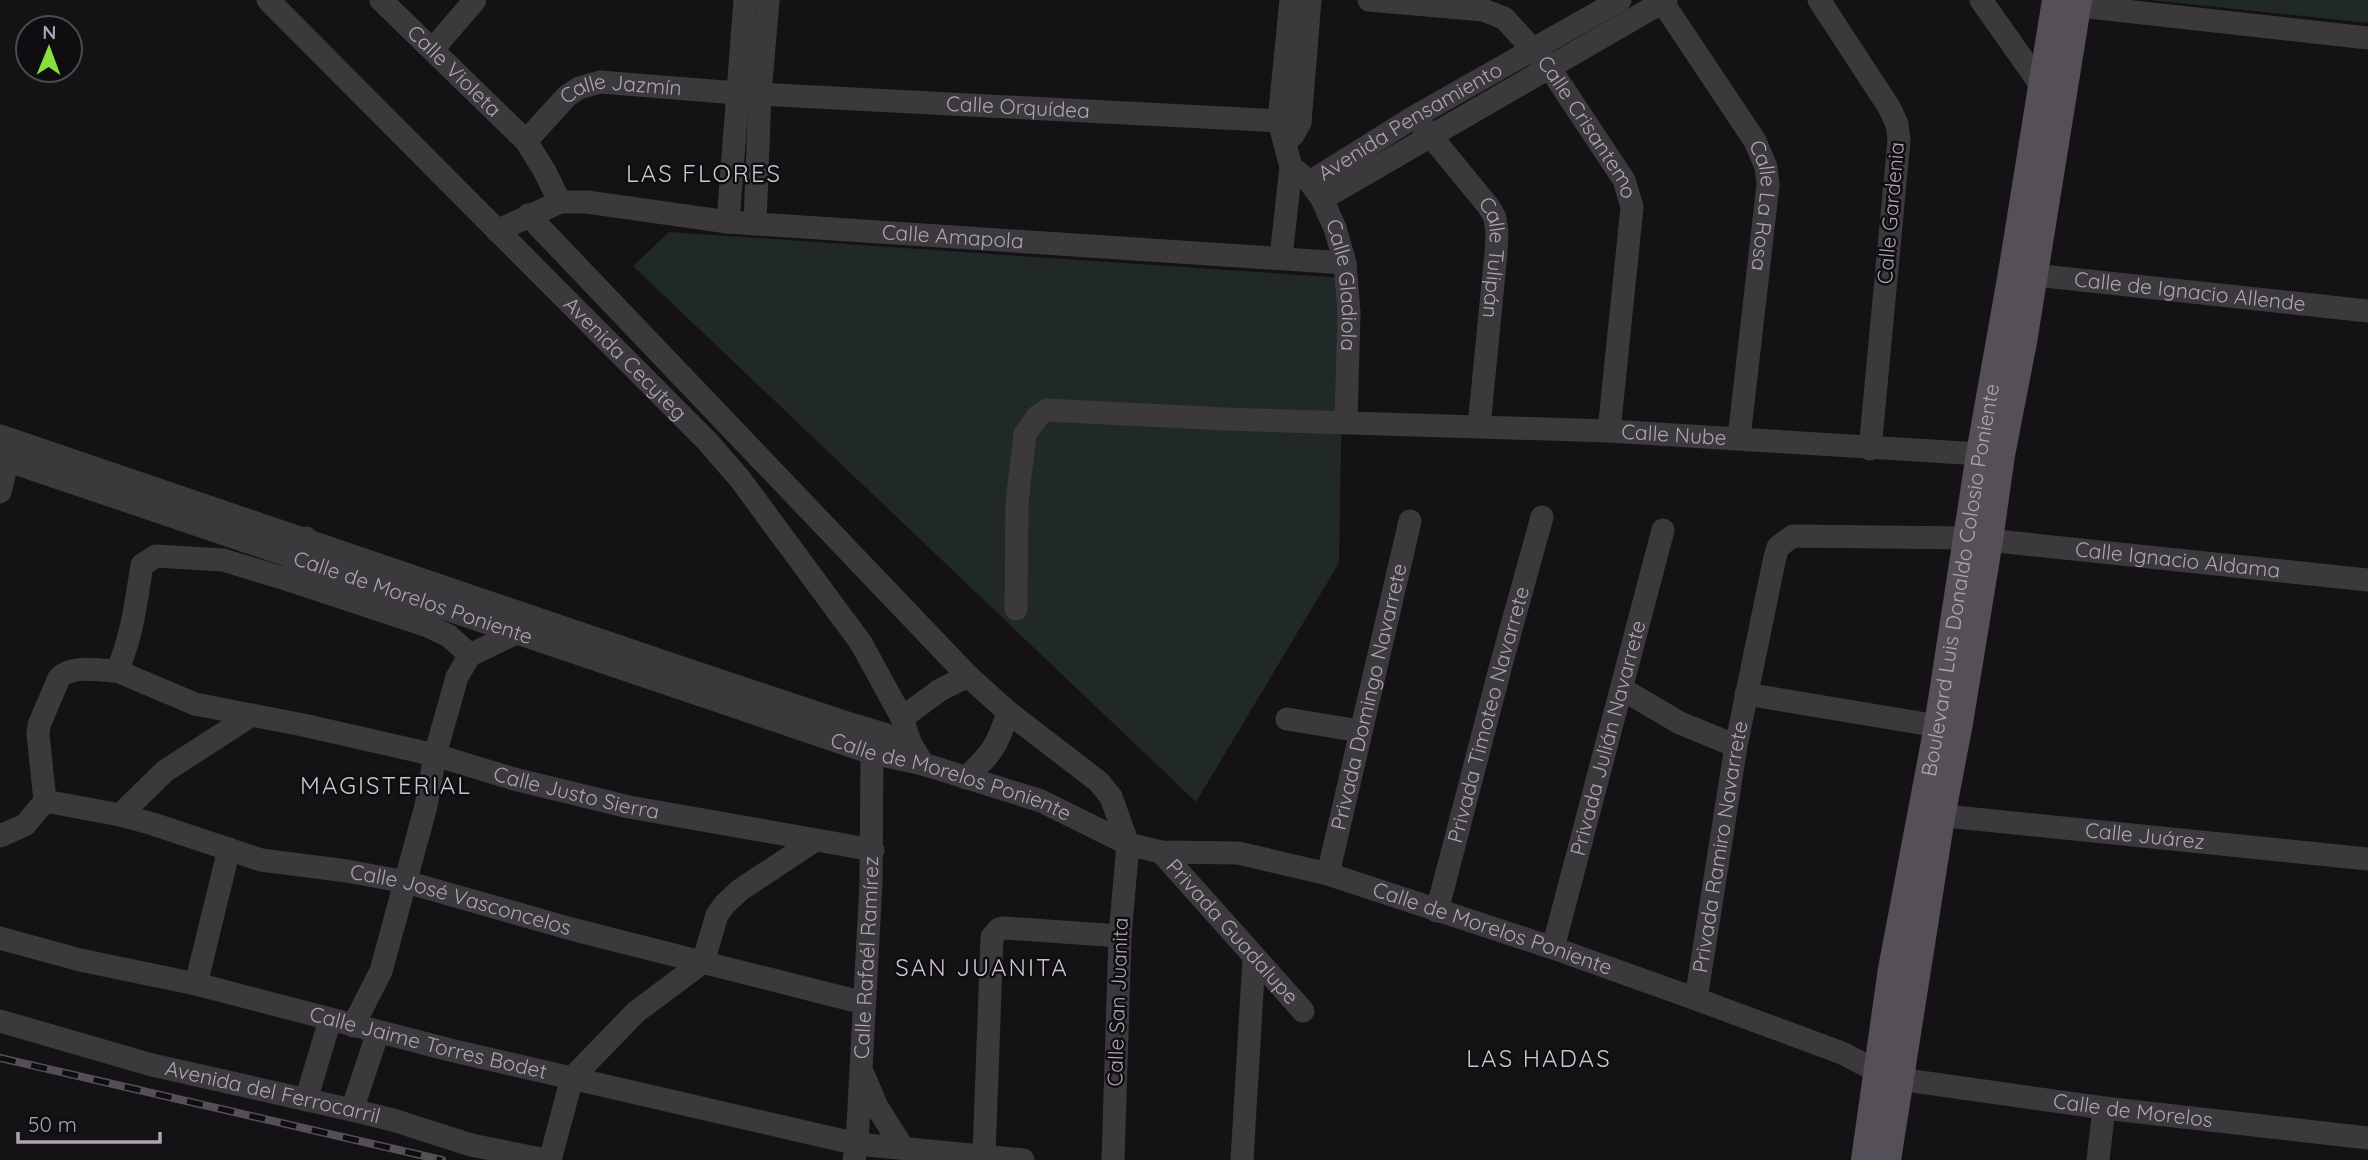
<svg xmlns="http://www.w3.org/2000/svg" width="2368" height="1160" font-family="Quicksand,sans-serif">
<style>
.green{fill:#212828}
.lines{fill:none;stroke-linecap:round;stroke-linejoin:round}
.minor{stroke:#3c393d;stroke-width:23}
.major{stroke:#555057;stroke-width:28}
.rail-casing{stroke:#555057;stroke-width:8}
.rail{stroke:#0f0d0f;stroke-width:5;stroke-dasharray:16;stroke-linecap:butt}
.labels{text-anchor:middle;stroke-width:5;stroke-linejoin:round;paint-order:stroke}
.street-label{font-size:21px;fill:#ada5b3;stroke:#0f0d0f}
.quarter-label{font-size:24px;letter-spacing:2px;fill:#ccc6cf;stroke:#0f0d0f}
</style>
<rect width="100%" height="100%" fill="#141214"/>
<path class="green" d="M 2150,0 L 2368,0 L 2368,23 Z
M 669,232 L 1344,278 L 1339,563 L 1196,802 L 633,266 Z"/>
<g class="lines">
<g class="minor">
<path id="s1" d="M 268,0 L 707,441 L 740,479 L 861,643 L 902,718 L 910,742 L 923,764"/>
<path id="s2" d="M 381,0 L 526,141 L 544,170 L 560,202"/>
<path id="s3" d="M 1291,0 L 1279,121 L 1291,167 L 1310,182 L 1322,199 L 1335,228 L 1345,263 L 1349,312 L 1346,421"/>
<path id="s4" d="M 1369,0 L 1483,10 L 1504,18 L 1549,67 L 1624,180 L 1632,207 L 1609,431"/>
<path id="s5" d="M 1661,0 L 1755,141 L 1766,167 L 1768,185 L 1739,438"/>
<path d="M 1819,0 L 1889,107 L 1897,124 L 1899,140 L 1870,449"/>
<path d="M 1981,0 L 2041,85"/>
<path d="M 2062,4 L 2368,38"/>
<path d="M 433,49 L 475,0"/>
<path id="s6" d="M 1421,124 L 1489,207 L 1495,218 L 1497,232 L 1496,253 L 1479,426"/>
<path d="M 1293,135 L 1300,122 L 1310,0"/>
<path id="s7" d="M 526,141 L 567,96 L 579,88 L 600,82 L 737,93 L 1300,122"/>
<path id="s8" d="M 1310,182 L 1414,117 L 1620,0"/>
<path d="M 1322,199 L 1666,0"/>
<path d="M 528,215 L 968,676 L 1008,712 L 1099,782 L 1111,797 L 1128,844 L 1120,936 L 1113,1160"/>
<path d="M 728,222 L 745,0"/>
<path d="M 755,224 L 760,93 L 768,0"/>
<path id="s9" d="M 497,231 L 560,202 L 587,202 L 728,222 L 1345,263"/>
<path d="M 1281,257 L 1291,167"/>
<path id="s10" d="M 2016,273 L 2368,311"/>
<path d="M 0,436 L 670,664 L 841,721 L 910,742"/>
<path id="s11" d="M 0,458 L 872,753 L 923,764 L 1041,801 L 1128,844 L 1161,852 L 1238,853 L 1328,874 L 1553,948 L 1696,999 L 1842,1053 L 1879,1072 L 1899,1079 L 2104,1108 L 2368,1138"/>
<path d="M 0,492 L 11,447"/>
<path id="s12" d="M 306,538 L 289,580 L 223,560 L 156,556 L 142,565 C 136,602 132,637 117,671 L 195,704 L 303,725 L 435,755 L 514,779 L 629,807 L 873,850"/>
<path d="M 289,580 L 428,626 L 449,636 L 470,655"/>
<path id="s13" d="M 1016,609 L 1017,502 L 1025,434 L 1038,416 L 1047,410 L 1225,419 L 1609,431 L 1996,455"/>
<path id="s14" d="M 117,671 C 100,671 72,664 59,678 L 39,725 L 38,734 L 45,801 L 120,815 L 153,824 L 261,860 L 347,871 L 406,882 L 575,930 L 864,1003"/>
<path d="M 1622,689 L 1680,723 L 1736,746"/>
<path d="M 1746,694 L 1938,726"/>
<path d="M 902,718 L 940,690 L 968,676"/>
<path d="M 1287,719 L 1360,731"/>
<path d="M 966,778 C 992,753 997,747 1008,712"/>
<path id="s15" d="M 1926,814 L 2368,859"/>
<path d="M 120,815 L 165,771 L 252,715"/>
<path d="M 0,836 L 25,825 L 45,801"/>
<path id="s16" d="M 1161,852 L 1303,1011"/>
<path id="s17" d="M 1328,874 L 1410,521"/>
<path id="s18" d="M 1437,911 L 1501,665 L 1542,517"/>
<path id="s19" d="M 0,938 L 80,960 L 196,984 L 450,1050 L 857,1144 L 1023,1160"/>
<path id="s20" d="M 1553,948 L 1663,530"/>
<path d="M 196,984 L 229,849"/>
<path id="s21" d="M 1696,999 L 1736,746 L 1775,557 L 1778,547 L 1793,536 L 1968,538 L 2368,580"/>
<path id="s22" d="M 0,1021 L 152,1065 L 352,1110 L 393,1120 L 471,1145 L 546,1160"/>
<path d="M 353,1026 L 381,971 L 426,806 L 435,755 L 457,677 L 470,655 L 514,634"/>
<path d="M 864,1076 L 877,1107 L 903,1148"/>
<path d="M 306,1100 L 330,1020"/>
<path d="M 352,1110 L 378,1032"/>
<path d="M 984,1155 L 992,937 L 999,929 L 1004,928 L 1120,936"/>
<path d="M 550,1160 L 572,1078 L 636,1012 L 703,962 L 717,915 L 725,904 L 740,890 L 814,841"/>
<path id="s23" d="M 854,1160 L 857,1144 L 871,883 L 872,753"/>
<path d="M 1242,1160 L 1254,958"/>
<path d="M 2098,1160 L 2104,1108"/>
</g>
<g class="major">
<path id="s24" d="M 1865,1160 L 1892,969 L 1938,726 L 1980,454 L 2012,273 L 2056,0"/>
<path d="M 1887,1160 L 1941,817 L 1959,723 L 1989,540 L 2001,455 L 2023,342 L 2078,0"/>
</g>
<defs>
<path id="rail" d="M 0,1058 L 442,1160"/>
</defs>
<use href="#rail" class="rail-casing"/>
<use href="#rail" class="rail"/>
</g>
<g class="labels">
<g class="street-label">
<text dy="7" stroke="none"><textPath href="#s2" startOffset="102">Calle Violeta</textPath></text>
<text dy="7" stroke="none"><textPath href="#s7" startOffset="117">Calle Jazmín</textPath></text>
<text dy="7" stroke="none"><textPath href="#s7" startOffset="516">Calle Orquídea</textPath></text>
<text dy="7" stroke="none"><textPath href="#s8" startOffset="117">Avenida Pensamiento</textPath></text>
<text dy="7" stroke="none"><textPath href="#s4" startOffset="275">Calle Crisantemo</textPath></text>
<text dy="7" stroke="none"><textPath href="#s5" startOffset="236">Calle La Rosa</textPath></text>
<text transform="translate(1891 213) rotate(-85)" y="7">Calle Gardenia</text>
<text dy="7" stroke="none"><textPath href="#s9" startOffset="464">Calle Amapola</textPath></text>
<text dy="7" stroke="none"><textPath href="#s6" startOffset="159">Calle Tulipán</textPath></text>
<text dy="7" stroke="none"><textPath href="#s3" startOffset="304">Calle Gladiola</textPath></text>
<text dy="7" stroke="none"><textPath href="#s10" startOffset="175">Calle de Ignacio Allende</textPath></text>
<text dy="7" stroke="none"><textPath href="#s1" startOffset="506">Avenida Cecyteg</textPath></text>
<text dy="7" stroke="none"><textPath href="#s13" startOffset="836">Calle Nube</textPath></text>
<text dy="7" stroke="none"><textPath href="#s21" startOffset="864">Calle Ignacio Aldama</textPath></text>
<text dy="7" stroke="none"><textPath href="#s24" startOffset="588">Boulevard Luis Donaldo Colosio Poniente</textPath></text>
<text dy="7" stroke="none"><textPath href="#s11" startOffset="436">Calle de Morelos Poniente</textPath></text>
<text dy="7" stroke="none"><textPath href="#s17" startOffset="182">Privada Domingo Navarrete</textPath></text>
<text dy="7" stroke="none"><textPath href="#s18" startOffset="203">Privada Timoteo Navarrete</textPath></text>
<text dy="7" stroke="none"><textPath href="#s20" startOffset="217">Privada Julián Navarrete</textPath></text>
<text dy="7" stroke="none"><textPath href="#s11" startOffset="1003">Calle de Morelos Poniente</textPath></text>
<text dy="7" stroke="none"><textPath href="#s12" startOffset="784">Calle Justo Sierra</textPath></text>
<text dy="7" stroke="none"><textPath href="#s15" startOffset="220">Calle Juárez</textPath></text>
<text dy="7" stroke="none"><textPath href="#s21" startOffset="154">Privada Ramiro Navarrete</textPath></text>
<text dy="7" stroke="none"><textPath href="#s14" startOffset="616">Calle José Vasconcelos</textPath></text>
<text dy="7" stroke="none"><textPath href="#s11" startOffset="1570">Calle de Morelos Poniente</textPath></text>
<text dy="7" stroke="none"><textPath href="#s16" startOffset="107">Privada Guadalupe</textPath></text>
<text dy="7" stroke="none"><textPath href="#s23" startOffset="203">Calle Rafaél Ramírez</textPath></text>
<text transform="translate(1118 1002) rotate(-88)" y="7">Calle San Juanita</text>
<text dy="7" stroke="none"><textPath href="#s19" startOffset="441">Calle Jaime Torres Bodet</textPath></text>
<text dy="7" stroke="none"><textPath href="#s22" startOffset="282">Avenida del Ferrocarril</textPath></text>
<text dy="7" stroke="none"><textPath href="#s11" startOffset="2240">Calle de Morelos</textPath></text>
</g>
<g class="quarter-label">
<text x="704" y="182">LAS FLORES</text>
<text x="386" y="794">MAGISTERIAL</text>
<text x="982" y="976">SAN JUANITA</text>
<text x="1539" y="1067">LAS HADAS</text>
</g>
</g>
<g transform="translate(49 49) rotate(1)"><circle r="33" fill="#0f0d0f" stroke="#4e4a51" stroke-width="2"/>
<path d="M0-5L12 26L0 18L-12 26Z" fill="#85e03e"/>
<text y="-10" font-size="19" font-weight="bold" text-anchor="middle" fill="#ada5b3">N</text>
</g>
<path d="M18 1132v10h142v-10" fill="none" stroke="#ada5b3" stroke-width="3.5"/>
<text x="28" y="1132" font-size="21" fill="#ada5b3" stroke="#0f0d0f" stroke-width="5" paint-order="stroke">50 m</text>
</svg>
